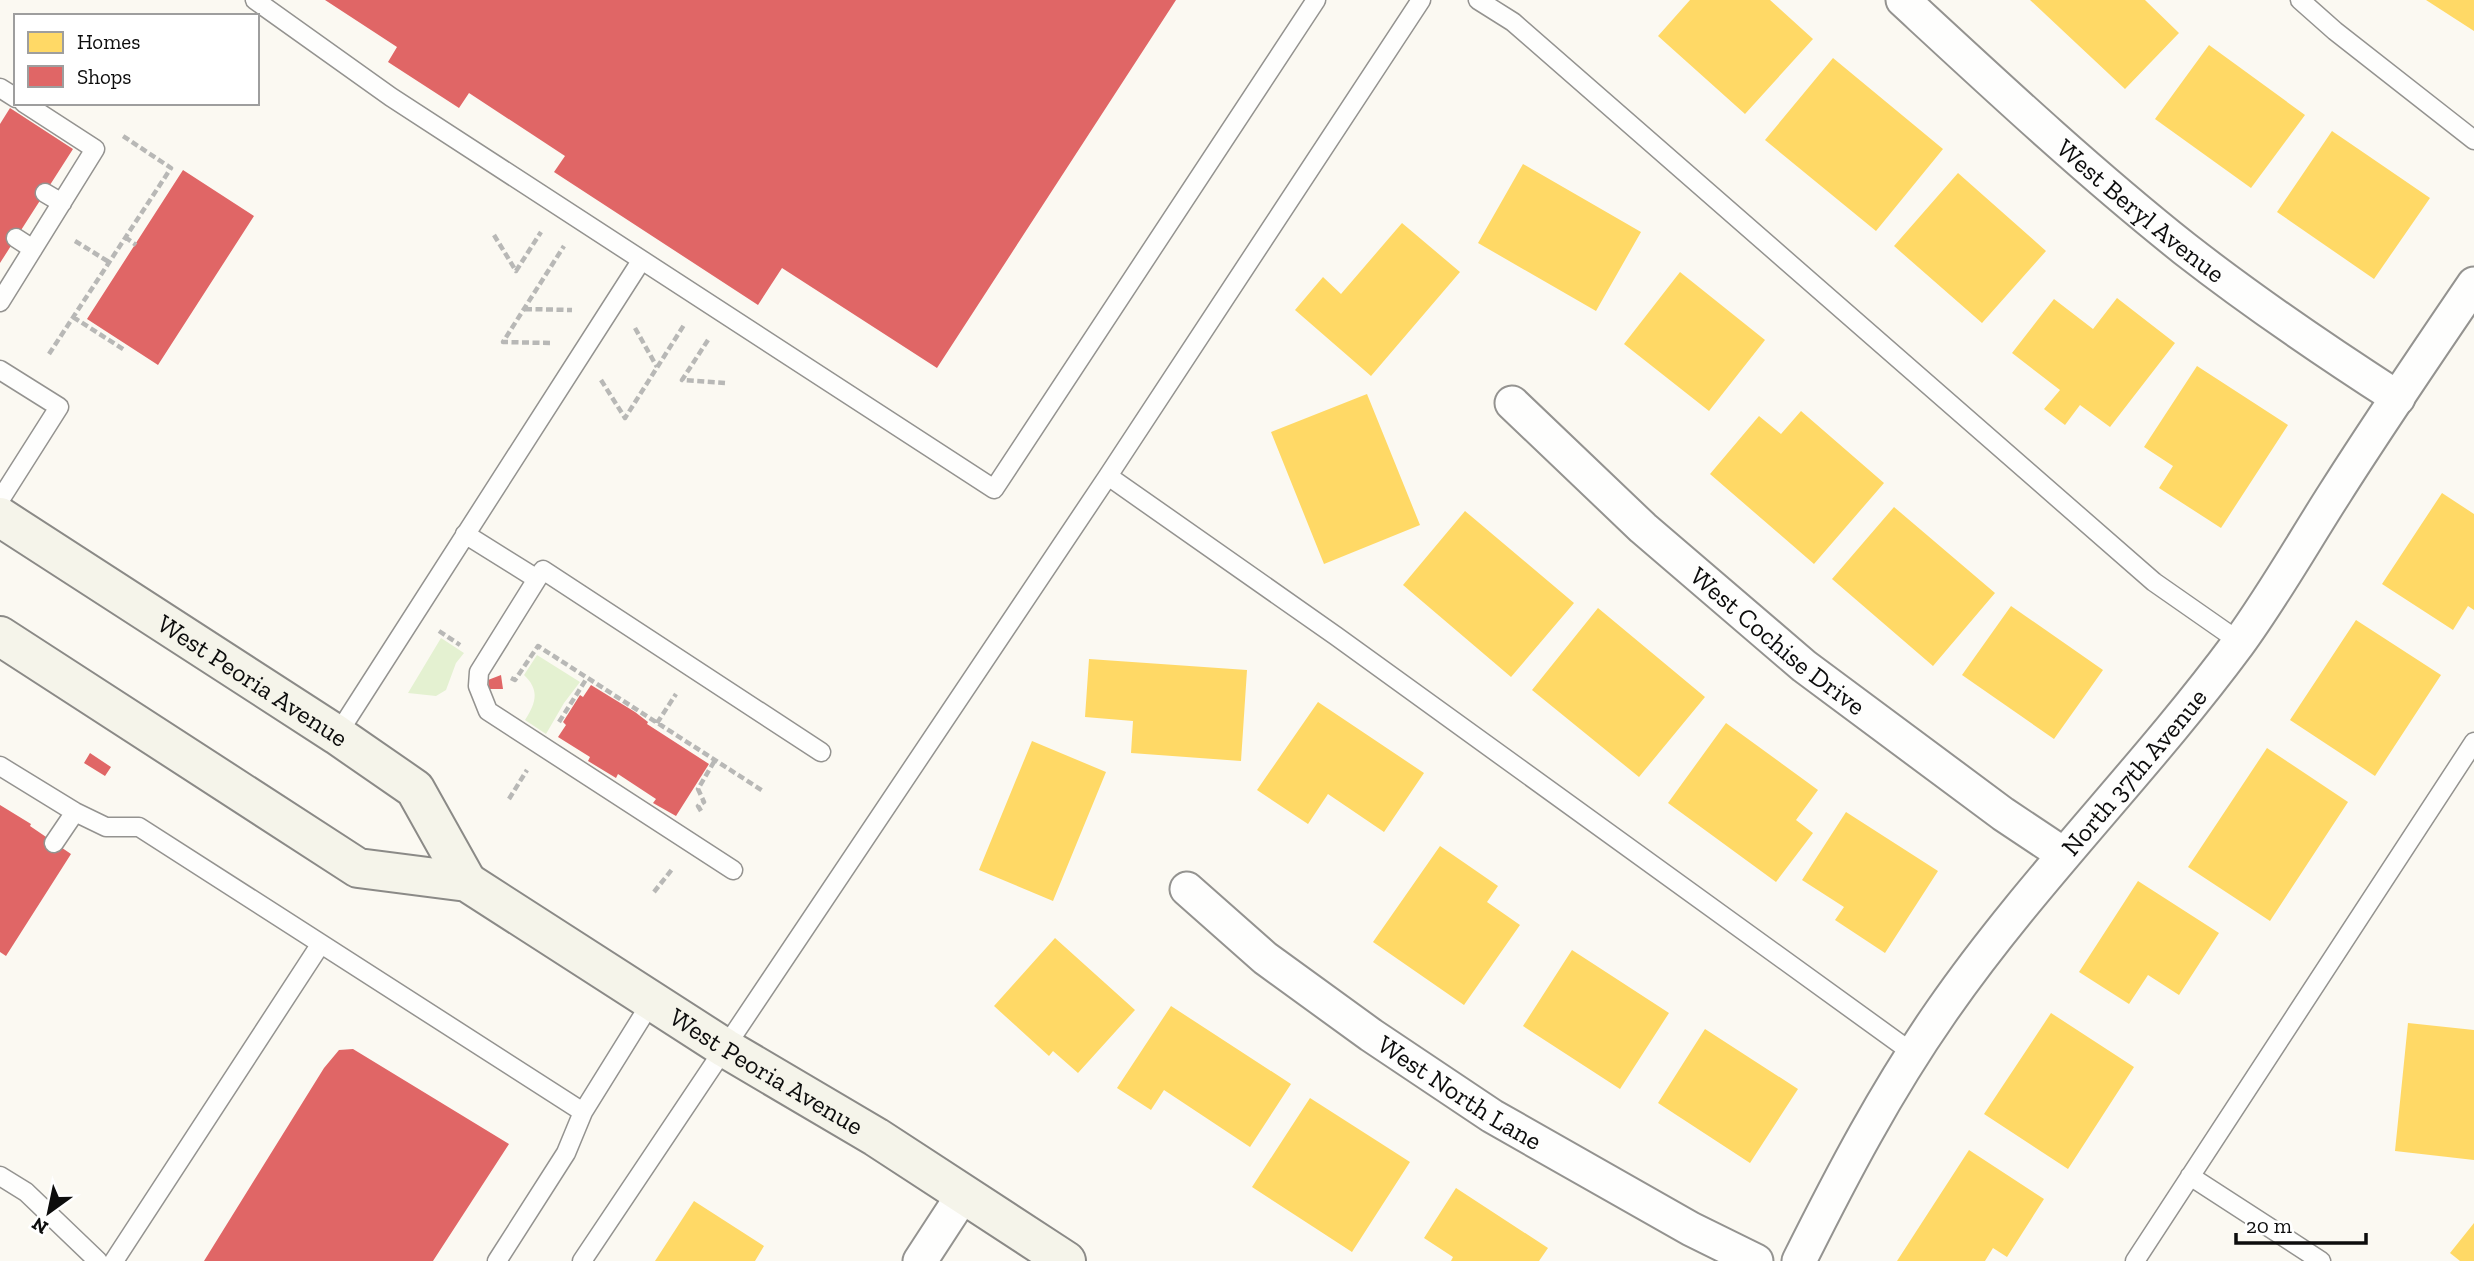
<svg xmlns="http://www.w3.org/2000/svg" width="2474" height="1261" font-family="'Zilla Slab',serif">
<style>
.green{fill:#e4f1d1}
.homes{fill:#ffd966}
.shops{fill:#e06666}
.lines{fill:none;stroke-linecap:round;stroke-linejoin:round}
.lane-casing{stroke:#949390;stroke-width:21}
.street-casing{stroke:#949390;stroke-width:37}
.secondary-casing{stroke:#8b8a87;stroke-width:42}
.path{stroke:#b8b8b6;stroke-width:4.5;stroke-dasharray:7 3.5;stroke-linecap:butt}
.lane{stroke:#fefefd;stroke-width:18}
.street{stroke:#fefefd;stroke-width:33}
.secondary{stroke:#f5f4ea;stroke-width:38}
.labels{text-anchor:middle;stroke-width:7;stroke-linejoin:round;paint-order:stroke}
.street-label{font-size:26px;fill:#0d0d0d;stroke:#fff}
</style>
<rect width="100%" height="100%" fill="#fbf9f2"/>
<path class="green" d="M 441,638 L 464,653 L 456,663 L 446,690 L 436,696 L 408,693 Z
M 537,655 L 580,682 L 564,703 L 546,734 L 525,720 C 536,703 540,690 524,675 Z"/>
<path class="homes" d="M 1690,0 L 1770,0 L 1813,39 L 1745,114 L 1658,36 Z
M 2030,0 L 2145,0 L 2179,33 L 2125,89 Z
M 2426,0 L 2474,0 L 2474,31 Z
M 2209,45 L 2305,115 L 2251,188 L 2155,119 Z
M 1833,58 L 1943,149 L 1876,231 L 1765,140 Z
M 2332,131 L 2430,198 L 2374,279 L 2277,212 Z
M 1523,164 L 1641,232 L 1596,311 L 1478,243 Z
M 1958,173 L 2046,251 L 1982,323 L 1894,246 Z
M 1402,223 L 1460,272 L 1371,376 L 1295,310 L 1323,277 L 1341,294 Z
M 1680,272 L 1765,340 L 1709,411 L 1624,344 Z
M 2117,298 L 2175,343 L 2110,427 L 2080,405 L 2065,425 L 2044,409 L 2060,390 L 2012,353 L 2054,299 L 2093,329 Z
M 2197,366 L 2288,425 L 2221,528 L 2159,488 L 2173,466 L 2144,447 Z
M 1367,394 L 1420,525 L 1324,564 L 1271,432 Z
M 1801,411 L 1884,483 L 1814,564 L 1710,474 L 1759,416 L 1781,434 Z
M 2442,493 L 2474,514 L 2474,610 L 2468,606 L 2453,630 L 2382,584 Z
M 1894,507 L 1995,593 L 1933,666 L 1832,579 Z
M 1465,511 L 1574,603 L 1511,677 L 1403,585 Z
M 2011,606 L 2103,670 L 2054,739 L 1962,675 Z
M 1598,608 L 1705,697 L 1639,777 L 1532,690 Z
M 2356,620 L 2441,675 L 2375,776 L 2290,720 Z
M 1089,659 L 1247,670 L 1241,761 L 1131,753 L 1133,721 L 1085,717 Z
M 1318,702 L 1424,773 L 1384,832 L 1328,794 L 1308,824 L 1257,790 Z
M 1726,723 L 1818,790 L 1796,820 L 1813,833 L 1776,882 L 1668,803 Z
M 1032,741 L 1106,772 L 1053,901 L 979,870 Z
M 2267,748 L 2348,802 L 2270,921 L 2188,867 Z
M 1846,812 L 1938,871 L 1885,953 L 1835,920 L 1844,907 L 1802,880 Z
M 1440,846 L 1498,886 L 1487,902 L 1520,925 L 1464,1005 L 1373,942 Z
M 2138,881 L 2219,933 L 2179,995 L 2148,975 L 2129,1004 L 2079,972 Z
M 1055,938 L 1135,1010 L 1078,1073 L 1053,1051 L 1049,1056 L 994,1006 Z
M 1572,950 L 1669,1013 L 1620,1089 L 1523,1026 Z
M 1171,1006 L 1291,1084 L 1250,1147 L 1164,1090 L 1151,1110 L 1117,1088 Z
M 2051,1013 L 2134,1067 L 2068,1169 L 1984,1114 Z
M 2408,1023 L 2474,1030 L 2474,1160 L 2395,1151 Z
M 1705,1029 L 1798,1089 L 1750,1163 L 1658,1103 Z
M 1310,1098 L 1410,1162 L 1352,1252 L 1252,1187 Z
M 1969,1150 L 2044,1199 L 2007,1257 L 1993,1248 L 1985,1261 L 1897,1261 Z
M 1456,1188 L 1548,1248 L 1539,1261 L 1451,1261 L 1453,1257 L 1424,1238 Z
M 694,1201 L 764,1246 L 755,1261 L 655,1261 Z
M 2474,1223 L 2474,1261 L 2460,1261 L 2450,1253 Z"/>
<path class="shops" d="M 325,0 L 1176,0 L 937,368 L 782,268 L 758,305 L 554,172 L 565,156 L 469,93 L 459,108 L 388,62 L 397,47 Z
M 10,108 L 73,149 L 0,263 L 0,124 Z
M 183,170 L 254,216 L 158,365 L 87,319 Z
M 501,675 L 503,689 L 489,689 L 488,680 Z
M 591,685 L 635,712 L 648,722 L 647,724 L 709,764 L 676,816 L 653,803 L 656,799 L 618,774 L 616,778 L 588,761 L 590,757 L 558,737 L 566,725 L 563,722 L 580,695 L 583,697 Z
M 90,753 L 111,767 L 105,776 L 84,763 Z
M 0,805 L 31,824 L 30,826 L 71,854 L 6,956 L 0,952 Z
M 353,1049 L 509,1144 L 433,1261 L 204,1261 L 324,1068 L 339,1050 Z"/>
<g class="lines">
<defs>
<path id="lane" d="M 255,0 L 391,97 L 994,489 L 1316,0
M 1478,0 L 1513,22 L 2154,582 L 2240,642
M 2300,0 L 2335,31 L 2474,140
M 0,88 L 16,98
M 45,193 L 62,203
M 16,238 L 33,249
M 0,302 L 95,149 L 24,103
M 0,370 L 59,407 L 0,500
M 1108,476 L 1336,636 L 1914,1054
M 465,534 L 537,579 L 543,570 L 821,752
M 537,579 L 479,672 L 478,686 L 488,711 L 733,870
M 337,735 L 641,261
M 0,766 L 75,812 L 106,827 L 139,827 L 583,1112
M 54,843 L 75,812
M 0,1176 L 26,1192 L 98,1261
M 2190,1176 L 2321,1261
M 114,1261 L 320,945
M 497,1261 L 566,1153 L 583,1112 L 652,1001
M 582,1261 L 1108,476 L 1421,0
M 2135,1261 L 2474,742"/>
<g id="street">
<path id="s1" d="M 1903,0 C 1995,85 2087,171 2185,249 C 2253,302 2325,351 2398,398"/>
<path id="s2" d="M 1512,403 L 1643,528 L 1804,666 L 2003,814 L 2063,854"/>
<path id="s3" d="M 1187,889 L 1265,958 L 1371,1035 L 1492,1116 L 1691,1229 L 1756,1261"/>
<path d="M 920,1261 L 963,1195"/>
<path id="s4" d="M 1799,1261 C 1842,1175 1886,1091 1941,1012 C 2031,882 2144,771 2238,644 C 2273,596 2303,543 2335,493 C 2380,422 2427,353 2474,284"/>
</g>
<g id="secondary">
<path id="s5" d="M 0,517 L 337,735 L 415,789 L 467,882"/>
<path id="s6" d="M 0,636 L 358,868 L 467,882 L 725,1048 L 876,1137 L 1066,1261"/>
</g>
</defs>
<use href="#lane" class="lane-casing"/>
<use href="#street" class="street-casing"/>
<use href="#secondary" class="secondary-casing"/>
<path class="path" d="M 494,235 L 516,271 L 541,232
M 125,237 L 136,245
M 75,241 L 109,262
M 525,309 L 572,310
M 73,317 L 126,351
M 635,328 L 657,367
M 708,340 L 682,380 L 725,383
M 550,343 L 503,342 L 564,246
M 49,354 L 171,168 L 123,136
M 601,380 L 625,418 L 684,325
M 439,631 L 460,645
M 511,678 L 515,680 L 538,646 L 763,791
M 559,722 L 587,678
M 657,723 L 676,694
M 509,799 L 527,770
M 701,811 L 698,806 L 704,802 L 698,789 L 715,760
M 654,892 L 673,868"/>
<use href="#lane" class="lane"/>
<use href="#street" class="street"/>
<use href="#secondary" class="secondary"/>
</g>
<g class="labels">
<g class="street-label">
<text dy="9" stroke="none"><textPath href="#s1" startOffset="318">West Beryl Avenue</textPath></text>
<text dy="9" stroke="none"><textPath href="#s2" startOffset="357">West Cochise Drive</textPath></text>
<text dy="9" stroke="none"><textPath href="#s5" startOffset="301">West Peoria Avenue</textPath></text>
<text dy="9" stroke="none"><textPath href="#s4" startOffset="595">North 37th Avenue</textPath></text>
<text dy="9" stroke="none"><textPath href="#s6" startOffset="891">West Peoria Avenue</textPath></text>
<text dy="9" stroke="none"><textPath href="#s3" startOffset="341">West North Lane</textPath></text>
</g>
</g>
<rect x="14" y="14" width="245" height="91" fill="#ffffff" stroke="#9e9e9e" stroke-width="2"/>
<rect x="28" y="32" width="35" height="21" fill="#ffd966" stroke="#9e9e9e" stroke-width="2"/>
<text x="77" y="49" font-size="21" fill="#0d0d0d">Homes</text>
<rect x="28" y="66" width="35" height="21" fill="#e06666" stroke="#9e9e9e" stroke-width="2"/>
<text x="77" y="84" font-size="21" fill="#0d0d0d">Shops</text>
<g transform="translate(49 1212) rotate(213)" stroke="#ffffff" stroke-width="5" paint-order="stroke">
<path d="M0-5L12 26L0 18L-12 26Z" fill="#0d0d0d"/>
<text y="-10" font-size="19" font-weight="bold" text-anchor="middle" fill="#0d0d0d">N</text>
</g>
<path d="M2236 1233v10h130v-10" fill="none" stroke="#0d0d0d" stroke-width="3.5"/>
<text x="2246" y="1233" font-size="21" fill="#0d0d0d" stroke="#ffffff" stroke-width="5" paint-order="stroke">20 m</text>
</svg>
